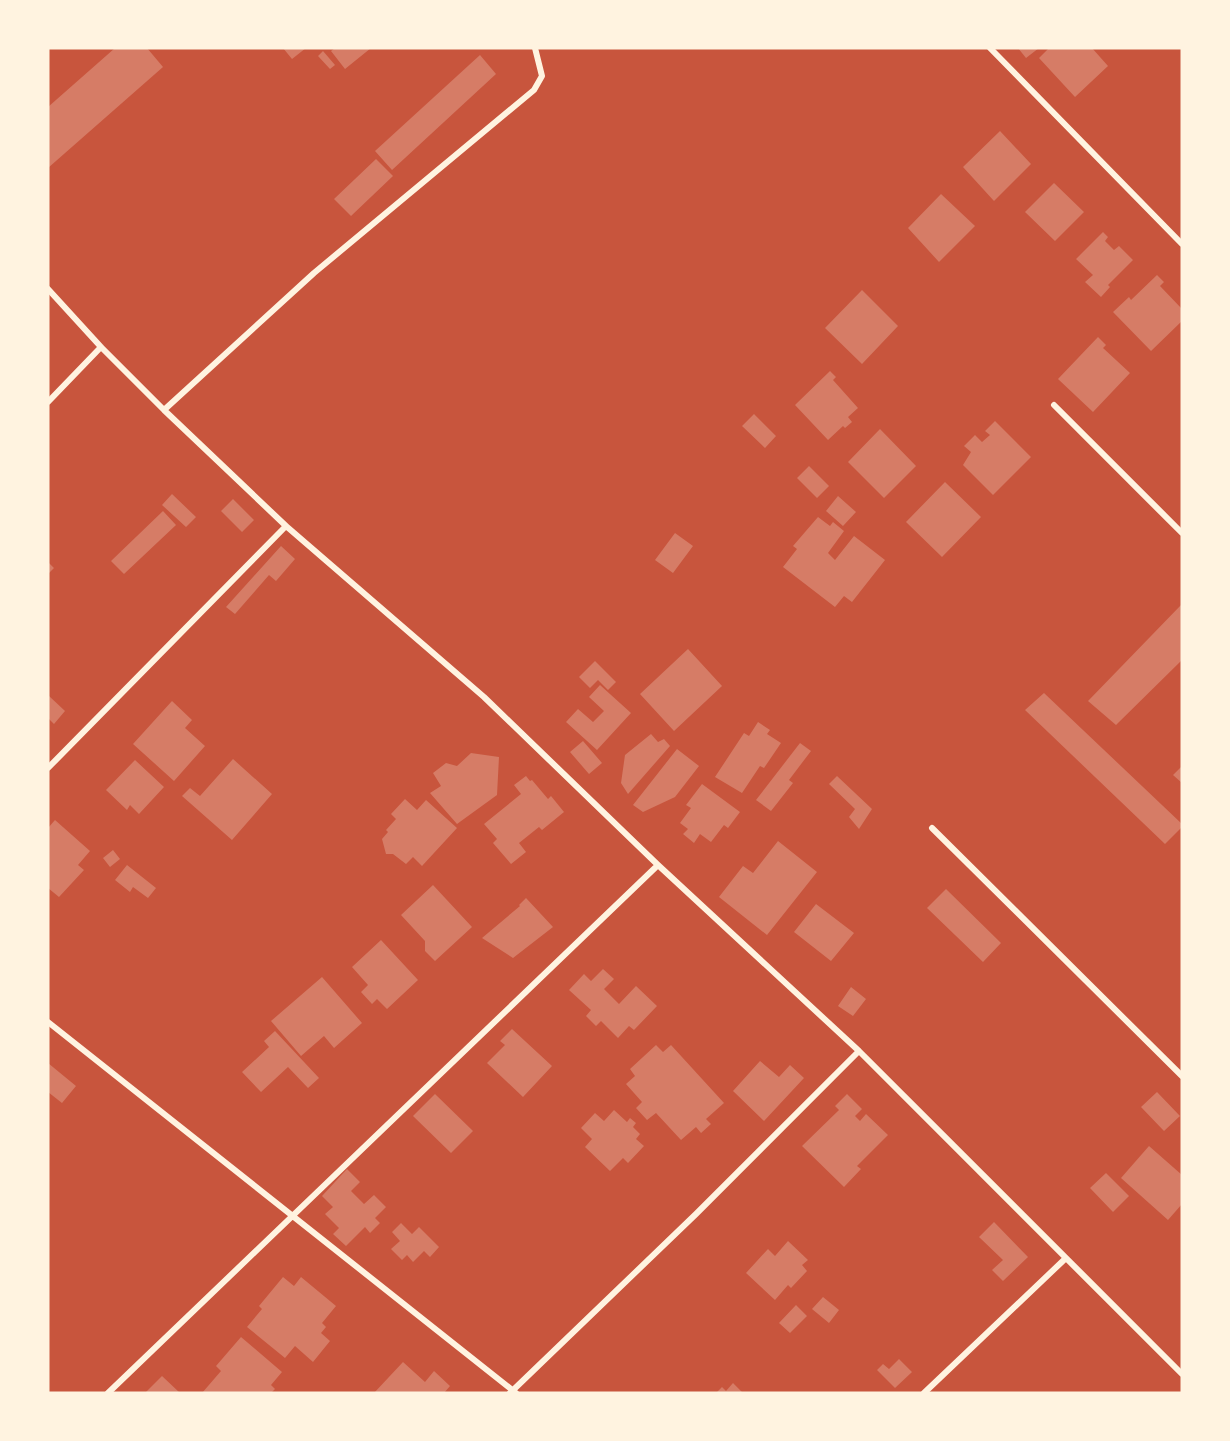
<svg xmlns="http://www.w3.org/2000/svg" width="1230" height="1441" font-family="'Playfair Display',serif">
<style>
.building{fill:#d67c66}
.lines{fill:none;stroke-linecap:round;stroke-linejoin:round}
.minor{stroke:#fff3e0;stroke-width:6}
</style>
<rect width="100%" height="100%" fill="#c8553d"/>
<path class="building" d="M 115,48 L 147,48 L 163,67 L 48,168 L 48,107 Z
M 283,48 L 306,48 L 292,59 Z
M 335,48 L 371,48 L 345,69 L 331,51 Z
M 1018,48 L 1039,48 L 1026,58 Z
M 1049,48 L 1092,48 L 1108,66 L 1075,97 L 1039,58 Z
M 323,51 L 335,65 L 330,69 L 318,56 Z
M 480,55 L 496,74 L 392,170 L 375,151 Z
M 1000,131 L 1031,164 L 994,201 L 963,167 Z
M 376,159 L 393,176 L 351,216 L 334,199 Z
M 1054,183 L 1084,212 L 1055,241 L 1025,212 Z
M 941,194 L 975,226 L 939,262 L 908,228 Z
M 1103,232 L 1108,237 L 1105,241 L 1114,250 L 1119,246 L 1133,260 L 1108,285 L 1110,287 L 1101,297 L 1085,282 L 1093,275 L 1076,259 Z
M 1157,275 L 1164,282 L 1160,286 L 1182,309 L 1182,321 L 1151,351 L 1113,312 L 1129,297 L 1131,300 Z
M 862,290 L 898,326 L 862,364 L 825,328 Z
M 1098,337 L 1106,345 L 1103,348 L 1130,373 L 1093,412 L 1058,379 Z
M 830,371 L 836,377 L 833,380 L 858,408 L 848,417 L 852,422 L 845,428 L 843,426 L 828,440 L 795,405 Z
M 754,414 L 776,436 L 765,448 L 742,426 Z
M 995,421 L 1031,457 L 993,495 L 963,465 L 971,452 L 964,446 L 975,435 L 982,442 L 990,435 L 985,431 Z
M 880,429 L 916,466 L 884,498 L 848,462 Z
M 809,466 L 829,486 L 817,498 L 797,478 Z
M 945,482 L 981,517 L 942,557 L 906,522 Z
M 172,494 L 196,517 L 186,527 L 162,505 Z
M 838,496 L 856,512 L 843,526 L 826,511 Z
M 233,499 L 254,520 L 242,532 L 221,511 Z
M 163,511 L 176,525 L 124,574 L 111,561 Z
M 818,517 L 830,526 L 833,522 L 844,531 L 828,553 L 835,560 L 854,536 L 885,560 L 852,602 L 844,596 L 835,607 L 783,567 L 797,549 L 793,546 Z
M 675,533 L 693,546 L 673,573 L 655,560 Z
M 281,546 L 295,559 L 276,581 L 269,575 L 235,614 L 226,607 Z
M 48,562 L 54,568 L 48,574 Z
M 1182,604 L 1182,660 L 1116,725 L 1088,701 Z
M 688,649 L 722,686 L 674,731 L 640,694 Z
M 595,661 L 616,682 L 608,690 L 598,680 L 590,688 L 579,677 Z
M 600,685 L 631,713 L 597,750 L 566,722 L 578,709 L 593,722 L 604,711 L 589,697 Z
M 1044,693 L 1182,824 L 1182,827 L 1165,844 L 1025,710 Z
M 48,695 L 65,711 L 54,724 L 48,718 Z
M 172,701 L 192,720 L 185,728 L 205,746 L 174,781 L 133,744 Z
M 758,722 L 770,730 L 767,734 L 781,743 L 764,768 L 760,766 L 742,793 L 715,777 L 744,733 L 749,736 Z
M 651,734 L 658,742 L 664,739 L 670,746 L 628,794 L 621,783 L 625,755 Z
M 583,741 L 602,763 L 589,774 L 570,752 Z
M 800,743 L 811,751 L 789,780 L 793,783 L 771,811 L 756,800 Z
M 677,749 L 699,766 L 675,797 L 643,812 L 633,805 Z
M 471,753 L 499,757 L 497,795 L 457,824 L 430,793 L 441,786 L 433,773 L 446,763 L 457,766 Z
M 233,759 L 272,794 L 232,840 L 182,796 L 190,788 L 200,796 Z
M 135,760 L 164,787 L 139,814 L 130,805 L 127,810 L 106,790 Z
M 1182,766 L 1182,783 L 1173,775 Z
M 526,776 L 530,781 L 532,780 L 548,799 L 551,796 L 564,812 L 542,830 L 539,827 L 519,843 L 526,852 L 511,864 L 493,843 L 497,839 L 484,824 L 521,794 L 514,785 Z
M 837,776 L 872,809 L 859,829 L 849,817 L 855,809 L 829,784 Z
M 702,784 L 740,812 L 728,828 L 724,825 L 711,842 L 700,834 L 694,843 L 683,834 L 688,829 L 680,823 L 691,808 L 686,805 Z
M 405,799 L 417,810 L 426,800 L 457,828 L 422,866 L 413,857 L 406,864 L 393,854 L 386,854 L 382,839 L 388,832 L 386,830 L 396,819 L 391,814 Z
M 55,820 L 90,851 L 78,865 L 84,870 L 59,897 L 48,888 L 48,828 Z
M 778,841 L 817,872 L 767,935 L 719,897 L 743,866 L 753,873 Z
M 113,850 L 120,859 L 110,867 L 103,858 Z
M 127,865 L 156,888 L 148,898 L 133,887 L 130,892 L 115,880 Z
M 433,885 L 472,927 L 435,961 L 425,951 L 425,941 L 401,915 Z
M 946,889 L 1001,943 L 983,962 L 927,908 Z
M 526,898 L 553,927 L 513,958 L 482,938 L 520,906 L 519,905 Z
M 816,904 L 854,933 L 831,961 L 794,932 Z
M 381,940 L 418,980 L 387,1009 L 377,999 L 372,1004 L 361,992 L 368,985 L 352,967 Z
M 603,969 L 614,979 L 604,989 L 619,1004 L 636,986 L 657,1006 L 634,1030 L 629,1026 L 618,1038 L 601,1021 L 596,1026 L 586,1016 L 591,1010 L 569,990 L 584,974 L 591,981 Z
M 322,977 L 362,1023 L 334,1048 L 324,1036 L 301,1056 L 271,1021 Z
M 851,987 L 866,999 L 853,1016 L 838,1006 Z
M 512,1029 L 552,1066 L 523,1097 L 487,1063 L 505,1045 L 500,1041 Z
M 275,1031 L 319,1078 L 308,1088 L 288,1067 L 261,1092 L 242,1072 L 269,1047 L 264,1041 Z
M 656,1045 L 663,1052 L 671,1045 L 724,1103 L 706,1119 L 711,1124 L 701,1133 L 696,1127 L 681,1140 L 656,1113 L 647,1120 L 636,1108 L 642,1102 L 626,1084 L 635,1076 L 630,1069 Z
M 760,1061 L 779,1077 L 790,1065 L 804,1078 L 764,1121 L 733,1091 Z
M 48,1063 L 76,1086 L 62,1103 L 48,1092 Z
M 1157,1092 L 1180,1116 L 1164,1131 L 1141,1107 Z
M 435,1094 L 473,1131 L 451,1153 L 413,1116 Z
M 847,1094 L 862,1109 L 855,1116 L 860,1121 L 866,1114 L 888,1135 L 857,1166 L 861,1169 L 844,1187 L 802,1146 L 839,1110 L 835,1106 Z
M 614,1110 L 627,1122 L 630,1118 L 636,1123 L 633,1127 L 640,1134 L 636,1139 L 644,1146 L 628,1163 L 623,1158 L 610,1171 L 585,1147 L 592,1139 L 581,1128 L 595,1113 L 604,1121 Z
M 1149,1146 L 1182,1175 L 1182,1204 L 1168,1220 L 1121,1178 Z
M 347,1169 L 360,1182 L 351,1191 L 364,1204 L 374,1195 L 386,1207 L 375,1218 L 380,1223 L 370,1233 L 365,1227 L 346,1246 L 333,1234 L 339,1228 L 325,1214 L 333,1207 L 322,1196 Z
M 1106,1173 L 1129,1196 L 1113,1212 L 1090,1188 Z
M 994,1222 L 1028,1257 L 1003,1281 L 992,1270 L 1003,1260 L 979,1237 Z
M 401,1223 L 412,1234 L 419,1227 L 439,1247 L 430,1257 L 424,1251 L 413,1262 L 407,1255 L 402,1260 L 391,1249 L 400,1241 L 392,1232 Z
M 788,1241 L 808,1260 L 802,1265 L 807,1271 L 791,1288 L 788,1285 L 775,1300 L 746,1273 L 768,1249 L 775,1256 Z
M 283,1277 L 294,1286 L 301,1277 L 336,1306 L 322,1323 L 326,1327 L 321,1333 L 330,1341 L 313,1362 L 295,1346 L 285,1358 L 247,1327 L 262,1309 L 259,1306 Z
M 823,1297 L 839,1310 L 829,1323 L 812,1309 Z
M 796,1305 L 807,1316 L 790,1333 L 779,1323 Z
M 241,1337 L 282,1372 L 271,1385 L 275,1389 L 271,1393 L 202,1393 L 221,1371 L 216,1366 Z
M 899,1359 L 912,1372 L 895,1388 L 877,1370 L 883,1364 L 889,1369 Z
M 403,1362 L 425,1382 L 434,1371 L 450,1386 L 444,1393 L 374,1393 Z
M 162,1376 L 180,1393 L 145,1393 Z
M 733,1383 L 743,1393 L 716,1393 L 722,1387 L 726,1391 Z"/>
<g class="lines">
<path class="minor" d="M 990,48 L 1182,244
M 48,289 L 101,347 L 164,410 L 286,526 L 484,697 L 658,865 L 859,1051 L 1182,1374
M 48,402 L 101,347
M 1054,405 L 1182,533
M 164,410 L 314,273 L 534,90 L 542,76 L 535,48
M 48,768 L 286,526
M 932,828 L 1182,1076
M 48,1022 L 516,1393
M 108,1393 L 658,865
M 510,1393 L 696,1214 L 859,1051
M 924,1393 L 1066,1258"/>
</g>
<rect width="1230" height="1441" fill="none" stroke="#fff3e0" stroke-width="99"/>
</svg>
